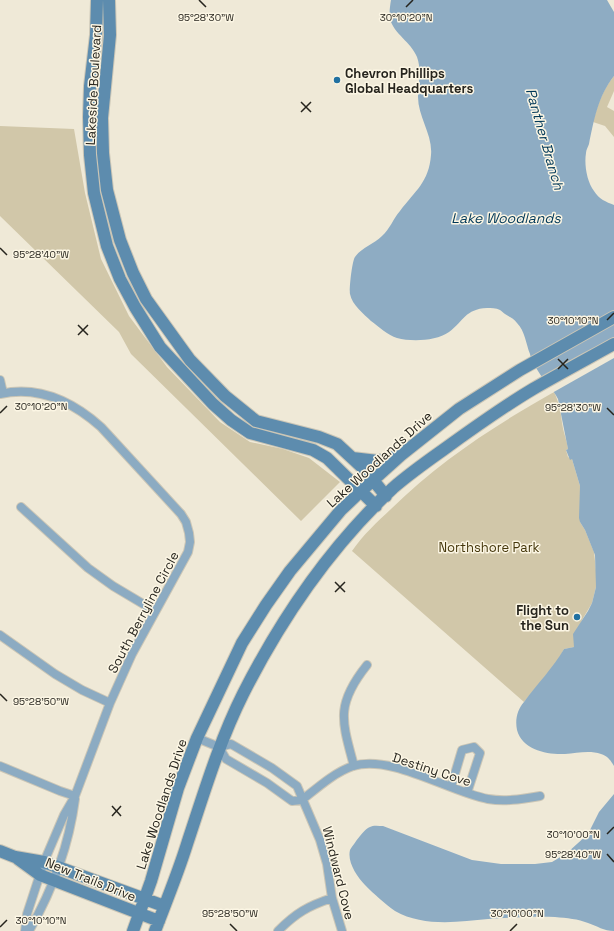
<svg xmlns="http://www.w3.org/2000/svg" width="614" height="931" font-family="'Space Grotesk',sans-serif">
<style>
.green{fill:#d1c7a9}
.water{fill:#8eacc3}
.pier{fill:#efe9d7}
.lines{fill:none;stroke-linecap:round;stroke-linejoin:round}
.street-casing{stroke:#cbc6b6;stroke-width:10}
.secondary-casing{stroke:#cbc6b6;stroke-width:14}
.street{stroke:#8cabc2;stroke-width:8}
.secondary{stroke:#5d8cae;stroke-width:12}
.ticks{fill:none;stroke:#26241d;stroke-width:1.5}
.poi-dot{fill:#2070a1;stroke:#fcf6e4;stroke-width:1.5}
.labels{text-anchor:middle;stroke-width:3;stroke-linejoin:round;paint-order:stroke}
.poi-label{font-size:13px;font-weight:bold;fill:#26241d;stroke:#fcf6e4;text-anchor:start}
.street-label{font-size:13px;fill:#26241d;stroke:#fcf6e4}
.park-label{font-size:13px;fill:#45370c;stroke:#fcf6e4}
.water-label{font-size:14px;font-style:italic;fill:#003858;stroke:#fcf6e4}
.ticks-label{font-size:10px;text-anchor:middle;fill:#26241d;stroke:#fcf6e4;stroke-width:3;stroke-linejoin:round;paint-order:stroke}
</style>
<rect width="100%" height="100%" fill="#efe9d7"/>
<path class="green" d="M 614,76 L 614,91 L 607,107 L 614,111 L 614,137 L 605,126 L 593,122 C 597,106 603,89 614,76 Z
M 0,126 L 74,129 L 85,193 L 101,259 L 129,316 L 167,367 L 220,422 L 250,442 L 283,449 L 309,458 L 340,482 L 301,521 L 131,354 L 119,332 L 0,216 Z
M 554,392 C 559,402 561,413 562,423 C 563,432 567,440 568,449 L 566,450 L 568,457 L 572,459 L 580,486 L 580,522 L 585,530 L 594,552 L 596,570 L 596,587 L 592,603 L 582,620 L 574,647 L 564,649 L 557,662 L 524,702 L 352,551 C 363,535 377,522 391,509 C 441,460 494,426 554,392 Z"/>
<path class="water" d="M 391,0 L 607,0 L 614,12 L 614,76 C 598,96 594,120 589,144 C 588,147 586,150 586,153 C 584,165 587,182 594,191 C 599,199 606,202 614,205 L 614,766 C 611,761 608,756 601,754 C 590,750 577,753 565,754 C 548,755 522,750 517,730 C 515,720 517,710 524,702 C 537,684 553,668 564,649 L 574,647 L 573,634 L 588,611 L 592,603 L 596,587 L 595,555 L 585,530 L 580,522 L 579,518 L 580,486 L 572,459 L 570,460 L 566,450 L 568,449 L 558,399 C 553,389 544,381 538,371 C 535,366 531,360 530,354 C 526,344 525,331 517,323 C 514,318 509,317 505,314 C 503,313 502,311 500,310 C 496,308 491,308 487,308 C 465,309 464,321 449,332 C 436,341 412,342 397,338 C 388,335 379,327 371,321 C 364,314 352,305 350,294 C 349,290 352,261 355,257 C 361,248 374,244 382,236 C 390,229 393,219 400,211 C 415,191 429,182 431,155 C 433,135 418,117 418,97 C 418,83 422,71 417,57 C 411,42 394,34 390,19 C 389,13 390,6 391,0 Z
M 614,794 L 614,931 C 604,931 597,926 588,923 C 578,919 567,918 555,917 C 533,916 510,918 488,919 C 458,922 423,927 395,911 C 385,904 374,894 365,885 C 357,877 347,862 350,850 C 354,844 364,829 370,827 C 373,825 379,826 383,826 L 472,860 L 501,864 L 535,864 L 552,862 L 567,853 L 588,834 L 599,812 Z"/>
<path class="pier" d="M 614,337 L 614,358 L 552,393 L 540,378 Z"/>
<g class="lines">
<defs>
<path id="street" d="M 0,380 L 3,393
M 0,394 C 40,385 73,402 101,427 L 181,514 L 186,522 L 189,533 L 190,542 L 188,552 L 132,654 L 110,703 L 75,796 L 64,815 L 44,862 L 27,914 L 25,931
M 21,507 L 88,568 L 113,586 L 155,611
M 0,635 L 55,674 L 82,690 L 110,703
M 197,738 L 219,747 L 231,744 L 272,768 L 297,786 L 320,840 L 327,864 L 332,898 L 342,931
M 219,747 L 226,759 L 267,783 L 292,801 L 302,800
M 0,766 L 60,791 L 75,796
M 354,766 C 342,721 335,705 367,665
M 451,787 L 462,750 L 474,747 L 480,753 L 467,793
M 302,800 C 317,788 335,772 353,766 C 391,754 450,792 488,799 C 506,802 522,799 540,796
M 29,931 C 52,891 69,845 75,799
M 278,931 C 296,913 308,906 332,898"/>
<path id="secondary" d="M 97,0 L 96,35 L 90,86 L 89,117 L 90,155 L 94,193 L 107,246 L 120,279 L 135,307 L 160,347 L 213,404 L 231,420 L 250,433 L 313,450 L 327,458 L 376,506
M 109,0 L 110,35 L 102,118 L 103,153 L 107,190 L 120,240 L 133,273 L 146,299 L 190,360 L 225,396 L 256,421 L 319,437 L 337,444 L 364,469 L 386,496
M 352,458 L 378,461 L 400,455
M 0,851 L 15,857 L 44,862 L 164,906
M 18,859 L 40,875 L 159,921
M 133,931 L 151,881 L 178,788 L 197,738 L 242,643 L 266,605 L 290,571 L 341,510 L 361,491 L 401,455 L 459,409 L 520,370 L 614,317
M 155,931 C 166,902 178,873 187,844 C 204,793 219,742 243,694 C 281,619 331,546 393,488 C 409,474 426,462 443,450 C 472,429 501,408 533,389 C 559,374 587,359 614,344"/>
</defs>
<use href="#street" class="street-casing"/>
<use href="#secondary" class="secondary-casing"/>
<use href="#street" class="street"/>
<use href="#secondary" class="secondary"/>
</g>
<path class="ticks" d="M 199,0 L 206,7M 406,7 L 413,0M 301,102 L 311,112M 301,112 L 311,102M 0,248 L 7,255M 607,320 L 614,313M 78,325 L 88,335M 78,335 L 88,325M 558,359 L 568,369M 558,369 L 568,359M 607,408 L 614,415M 0,413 L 7,406M 335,582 L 345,592M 335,592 L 345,582M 0,694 L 7,701M 112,806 L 121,816M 112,816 L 121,806M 607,834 L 614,827M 607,854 L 614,862M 230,924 L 237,931M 0,927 L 7,920M 510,931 L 517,924"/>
<g class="poi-dot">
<circle cx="337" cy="80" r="4"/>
<circle cx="577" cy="617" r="4"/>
</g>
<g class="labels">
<g class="poi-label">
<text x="345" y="78">Chevron Phillips<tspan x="345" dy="15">Global Headquarters</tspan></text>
<text x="569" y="615" text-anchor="end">Flight to<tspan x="569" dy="15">the Sun</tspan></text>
</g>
<g class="street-label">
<text transform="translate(93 85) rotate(-87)" y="5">Lakeside Boulevard</text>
<text transform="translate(379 459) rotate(-42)" y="5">Lake Woodlands Drive</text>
<text transform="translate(143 612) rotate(-62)" y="5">South Berryline Circle</text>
<text transform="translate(432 769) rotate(18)" y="5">Destiny Cove</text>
<text transform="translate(161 804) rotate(-72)" y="5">Lake Woodlands Drive</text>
<text transform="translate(339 873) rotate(76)" y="5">Windward Cove</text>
<text transform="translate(91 879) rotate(22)" y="5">New Trails Drive</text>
</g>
<g class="park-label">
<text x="489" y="552">Northshore Park</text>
</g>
<g class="water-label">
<text transform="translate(545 139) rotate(74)" y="5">Panther Branch</text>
<text x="506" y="223">Lake Woodlands</text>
</g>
</g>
<g class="ticks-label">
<text x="206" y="21">95°28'30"W</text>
<text x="406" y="21">30°10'20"N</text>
<text x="41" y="258">95°28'40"W</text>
<text x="573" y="324">30°10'10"N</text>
<text x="41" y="410">30°10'20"N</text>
<text x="573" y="411">95°28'30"W</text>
<text x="41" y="705">95°28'50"W</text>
<text x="573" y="838">30°10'00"N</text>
<text x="573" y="858">95°28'40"W</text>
<text x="517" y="917">30°10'00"N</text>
<text x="230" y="917">95°28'50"W</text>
<text x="41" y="924">30°10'10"N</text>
</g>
</svg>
